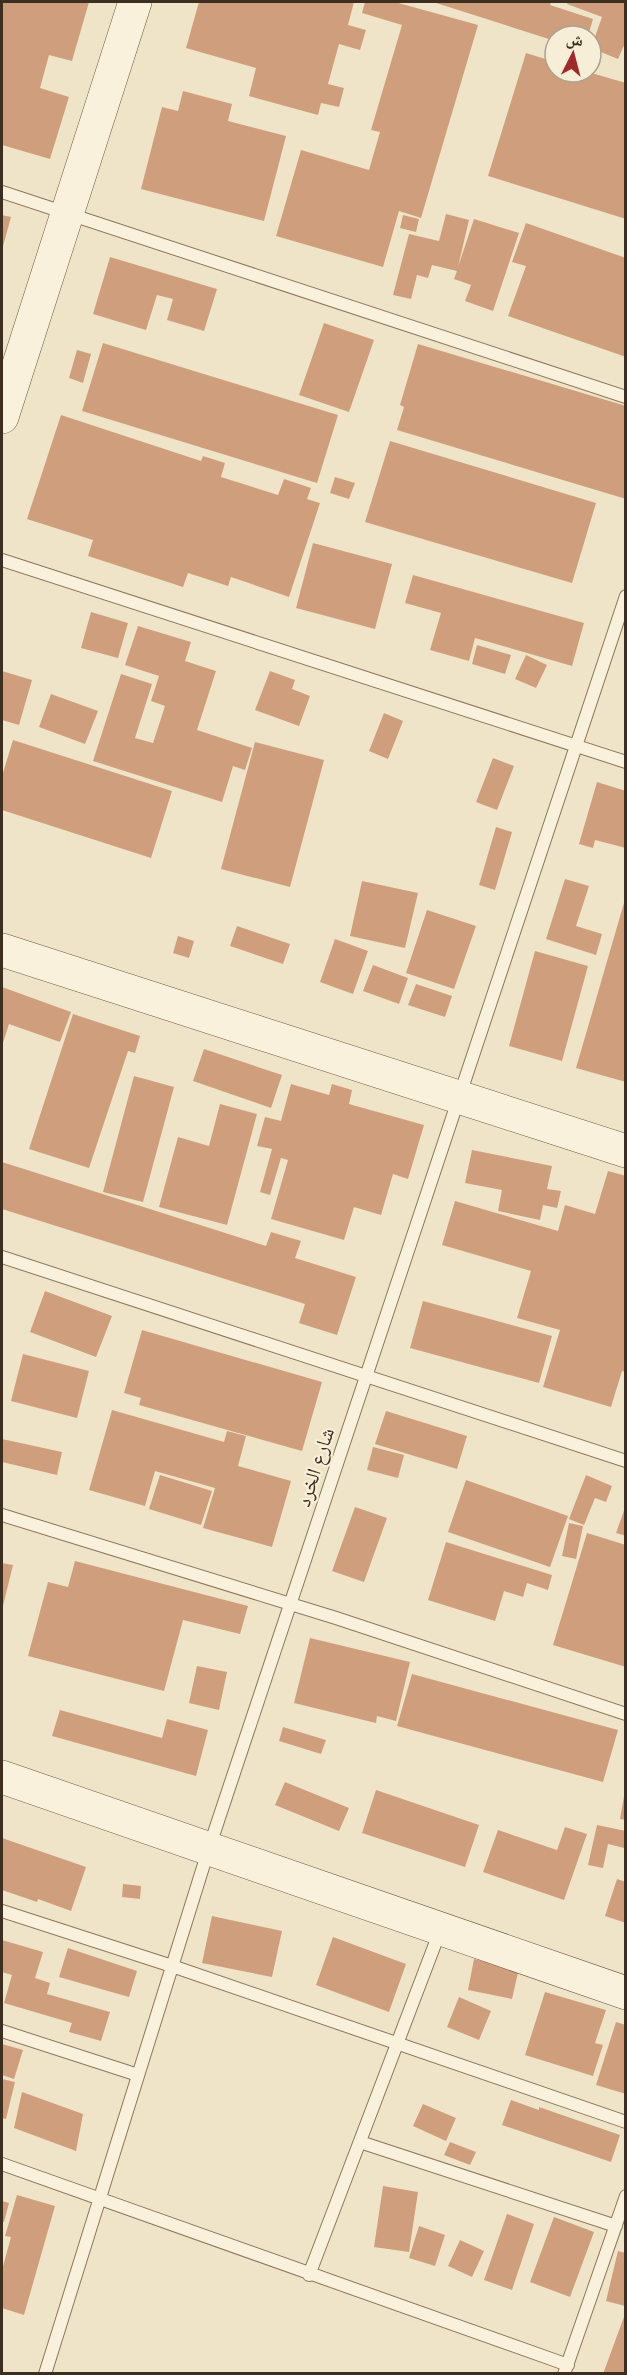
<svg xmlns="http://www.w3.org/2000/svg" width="627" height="2375" font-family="Merriweather,'Noto Naskh Arabic',serif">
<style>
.building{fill:#cf9f7d}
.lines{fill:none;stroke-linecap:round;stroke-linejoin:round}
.lane-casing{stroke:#8d765c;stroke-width:14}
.secondary-casing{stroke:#6f573f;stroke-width:34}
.lane{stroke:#faf1dc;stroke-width:12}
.secondary{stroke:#faf1dc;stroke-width:33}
.labels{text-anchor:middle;stroke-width:4.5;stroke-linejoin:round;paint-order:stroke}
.street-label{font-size:20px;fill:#3d2e20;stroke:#f7eed8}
</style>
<rect width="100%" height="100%" fill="#f0e4c8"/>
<path class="building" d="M 2,2 L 89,2 L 72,61 L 49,55 L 40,88 L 69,97 L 50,159 L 2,145 Z
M 199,2 L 354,2 L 348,25 L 366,30 L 360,50 L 339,44 L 328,84 L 344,88 L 339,107 L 321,103 L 318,115 L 249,96 L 256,68 L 186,48 Z
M 365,2 L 395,2 L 478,25 L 421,218 L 399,211 L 383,267 L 276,236 L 301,150 L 369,170 L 380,132 L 371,130 L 402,25 L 362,13 Z
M 433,2 L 551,2 L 550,5 L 593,19 L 588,36 L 555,36 L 555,41 Z
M 568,2 L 626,2 L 626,41 L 618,59 L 591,48 L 602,17 L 567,4 Z
M 526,53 L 555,62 L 555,72 L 588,72 L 626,83 L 626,219 L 488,176 Z
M 183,91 L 232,104 L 228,121 L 286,136 L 264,221 L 141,189 L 162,107 L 178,111 Z
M 446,214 L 469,220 L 458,267 L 474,219 L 519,233 L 493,311 L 465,301 L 471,285 L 454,279 L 457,271 L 432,265 L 428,278 L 417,275 L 411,299 L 393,295 L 409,234 L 439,241 Z
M 2,215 L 11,217 L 2,250 Z
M 403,215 L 419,219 L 416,232 L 400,228 Z
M 526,223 L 626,258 L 626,357 L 508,316 L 526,266 L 512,262 Z
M 110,257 L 217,289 L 204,331 L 167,320 L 173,299 L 157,295 L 146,330 L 93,314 Z
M 324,323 L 374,340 L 349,412 L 299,395 Z
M 103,343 L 338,415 L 317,483 L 82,411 Z
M 418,344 L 626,406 L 626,499 L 397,430 L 404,407 L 400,405 Z
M 77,350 L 91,354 L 83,383 L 69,378 Z
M 61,415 L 201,461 L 203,456 L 225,463 L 221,477 L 278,495 L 284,479 L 311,488 L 307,499 L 320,503 L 289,597 L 231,577 L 228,586 L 188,573 L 183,587 L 88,556 L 93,540 L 27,519 Z
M 390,441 L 596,503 L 572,583 L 365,522 Z
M 335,477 L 355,483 L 349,499 L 330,493 Z
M 313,543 L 392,564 L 375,629 L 296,608 Z
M 413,575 L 584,623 L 572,666 L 475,638 L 469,661 L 430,650 L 441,613 L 405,603 Z
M 91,612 L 128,623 L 118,658 L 81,648 Z
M 138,626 L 191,642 L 185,661 L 216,671 L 197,730 L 252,748 L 245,770 L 233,766 L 222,802 L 93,761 L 121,674 L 152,684 L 135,738 L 153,743 L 165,706 L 151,701 L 159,676 L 125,665 Z
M 477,645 L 511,655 L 505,674 L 472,664 Z
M 526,655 L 547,665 L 536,688 L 515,679 Z
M 2,671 L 32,680 L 19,725 L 2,720 Z
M 270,671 L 295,680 L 292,689 L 310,696 L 299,726 L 255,710 Z
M 51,694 L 98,711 L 85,744 L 39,727 Z
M 384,713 L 403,721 L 388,759 L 369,751 Z
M 13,740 L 172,791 L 151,858 L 2,810 L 2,776 Z
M 255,742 L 324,760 L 290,887 L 221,869 Z
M 493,758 L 514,766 L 497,810 L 476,802 Z
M 597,782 L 626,791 L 626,848 L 595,840 L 593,848 L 579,844 Z
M 496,827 L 512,832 L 495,890 L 479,885 Z
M 565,879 L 589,886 L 576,926 L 602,934 L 596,955 L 546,939 Z
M 362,881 L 418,893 L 405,948 L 350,936 Z
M 626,896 L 626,1082 L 576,1068 Z
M 427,910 L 476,926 L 454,989 L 406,973 Z
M 237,926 L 290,944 L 283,964 L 230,946 Z
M 178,936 L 194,941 L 189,958 L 173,953 Z
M 335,939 L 368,951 L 353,994 L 320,982 Z
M 535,951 L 588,966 L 562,1061 L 509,1046 Z
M 373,965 L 408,978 L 399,1004 L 363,991 Z
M 416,984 L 452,996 L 445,1017 L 408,1005 Z
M 2,987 L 71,1012 L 60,1042 L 9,1024 L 2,1046 Z
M 73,1014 L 140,1036 L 135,1053 L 128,1051 L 89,1168 L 29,1149 Z
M 204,1049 L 282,1075 L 271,1108 L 193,1081 Z
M 134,1076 L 174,1087 L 143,1202 L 103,1192 Z
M 291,1084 L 329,1095 L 332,1084 L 352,1090 L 349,1104 L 424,1125 L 408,1179 L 393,1174 L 381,1215 L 354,1207 L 344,1240 L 271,1219 L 288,1160 L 281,1158 L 270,1195 L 260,1192 L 272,1149 L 257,1146 L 265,1117 L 281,1121 Z
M 220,1104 L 257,1114 L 227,1225 L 159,1207 L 178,1137 L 209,1146 Z
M 472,1150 L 552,1166 L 547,1189 L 561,1191 L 557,1208 L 543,1205 L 540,1220 L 498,1211 L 502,1190 L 465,1183 Z
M 2,1162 L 266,1246 L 271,1232 L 301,1241 L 295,1258 L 356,1277 L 337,1335 L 299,1323 L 305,1304 L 2,1209 Z
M 608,1171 L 626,1176 L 626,1372 L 622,1371 L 611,1407 L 543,1387 L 560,1330 L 517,1318 L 531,1271 L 442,1245 L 455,1201 L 558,1231 L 565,1205 L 595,1214 Z
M 45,1291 L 112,1316 L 96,1357 L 30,1332 Z
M 423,1301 L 552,1336 L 539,1383 L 410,1348 Z
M 142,1330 L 322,1382 L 302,1451 L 139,1405 L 141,1398 L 124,1393 Z
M 23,1354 L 89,1371 L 77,1418 L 11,1401 Z
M 112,1410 L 224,1442 L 227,1431 L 246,1436 L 238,1466 L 291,1481 L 272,1547 L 203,1528 L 215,1488 L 155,1471 L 145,1506 L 89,1490 Z
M 386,1411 L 467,1436 L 457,1469 L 375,1444 Z
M 2,1439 L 62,1452 L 57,1475 L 2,1462 Z
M 373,1447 L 404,1455 L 398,1478 L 367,1470 Z
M 160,1475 L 212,1491 L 201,1525 L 149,1509 Z
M 586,1475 L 612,1486 L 606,1502 L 595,1498 L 584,1525 L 569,1519 Z
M 466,1480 L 568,1516 L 550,1567 L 448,1532 Z
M 626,1505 L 626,1536 L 616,1533 Z
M 355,1507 L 387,1518 L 364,1582 L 332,1571 Z
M 569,1523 L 583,1526 L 576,1559 L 562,1556 Z
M 587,1533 L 626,1545 L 626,1667 L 553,1645 Z
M 446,1542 L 552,1575 L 548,1590 L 527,1583 L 523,1597 L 504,1591 L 495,1621 L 428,1600 Z
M 75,1561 L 248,1606 L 240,1634 L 183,1620 L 164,1691 L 28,1656 L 48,1582 L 68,1587 Z
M 2,1563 L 13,1565 L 2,1610 Z
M 310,1638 L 410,1662 L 396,1721 L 377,1716 L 376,1723 L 294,1703 Z
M 197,1666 L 227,1672 L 219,1710 L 189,1703 Z
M 412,1674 L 618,1730 L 603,1782 L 397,1726 Z
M 60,1710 L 162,1738 L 167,1719 L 208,1730 L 196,1776 L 52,1736 Z
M 283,1727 L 326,1740 L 321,1754 L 279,1741 Z
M 285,1782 L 349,1808 L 339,1831 L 275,1805 Z
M 376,1790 L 479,1825 L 465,1867 L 362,1833 Z
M 624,1796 L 626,1796 L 626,1820 L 620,1819 Z
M 597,1825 L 626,1831 L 624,1848 L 608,1844 L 603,1868 L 588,1865 Z
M 565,1827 L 587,1834 L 564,1900 L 483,1872 L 498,1830 L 557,1850 Z
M 2,1838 L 86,1867 L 71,1911 L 38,1899 L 37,1902 L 2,1890 Z
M 617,1879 L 626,1882 L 626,1923 L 605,1916 Z
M 123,1884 L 141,1886 L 140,1899 L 122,1897 Z
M 212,1916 L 282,1931 L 272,1977 L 202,1963 Z
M 333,1937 L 406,1964 L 389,2012 L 316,1985 Z
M 2,1940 L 43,1952 L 35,1978 L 50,1983 L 47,1994 L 110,2012 L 101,2041 L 69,2032 L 72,2023 L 4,2003 L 12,1975 L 2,1972 Z
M 68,1948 L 137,1971 L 129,1997 L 59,1977 Z
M 474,1959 L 500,1965 L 520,1964 L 512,1999 L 468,1990 Z
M 545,1992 L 606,2010 L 595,2043 L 603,2045 L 593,2076 L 525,2055 Z
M 459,1997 L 491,2011 L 479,2040 L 447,2027 Z
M 616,2022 L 626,2025 L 626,2094 L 596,2085 Z
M 2,2044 L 23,2050 L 14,2079 L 2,2075 Z
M 2,2079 L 15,2082 L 6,2119 L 2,2118 Z
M 22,2092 L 83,2114 L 76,2151 L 14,2128 Z
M 511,2100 L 539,2110 L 539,2107 L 620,2135 L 611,2162 L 502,2125 Z
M 423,2104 L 456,2118 L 446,2141 L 413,2126 Z
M 450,2142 L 476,2152 L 470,2165 L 444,2155 Z
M 383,2186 L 418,2192 L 409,2252 L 374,2247 Z
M 17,2195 L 55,2206 L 24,2315 L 2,2308 L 2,2270 L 11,2237 L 5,2236 Z
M 2,2201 L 9,2203 L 4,2222 L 2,2222 Z
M 507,2214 L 534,2224 L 512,2290 L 484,2280 Z
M 554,2217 L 594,2232 L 570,2297 L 530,2282 Z
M 419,2226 L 445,2235 L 435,2266 L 409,2258 Z
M 460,2240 L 484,2251 L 472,2277 L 448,2266 Z
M 618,2251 L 626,2253 L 625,2306 L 606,2301 Z
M 625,2314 L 626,2374 L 603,2374 Z"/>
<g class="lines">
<defs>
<path id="lane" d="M 2,192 L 626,397
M 2,560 L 626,762
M 2,1257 L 626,1461
M 2,1515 L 336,1618 L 626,1714
M 2,1911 L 172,1966 L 626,2122
M 2,2031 L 138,2075
M 360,2142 L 616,2226
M 2,2164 L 568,2365
M 309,2275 L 440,1931
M 45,2374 L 209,1848 L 626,596
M 564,2374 L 626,2196"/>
<path id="secondary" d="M 2,417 L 135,2
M 2,950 L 626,1151
M 2,1777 L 626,1993"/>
</defs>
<use href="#lane" class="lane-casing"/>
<use href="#secondary" class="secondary-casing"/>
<use href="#lane" class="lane"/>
<use href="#secondary" class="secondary"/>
</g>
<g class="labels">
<g class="street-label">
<text transform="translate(315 1467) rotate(-72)" y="7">شارع الخرد</text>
</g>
</g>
<rect width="627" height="2375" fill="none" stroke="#3d2e20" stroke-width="6"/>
<g transform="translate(573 54) rotate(6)"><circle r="28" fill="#f7eed8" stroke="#ada18e" stroke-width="1.5"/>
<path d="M0-4.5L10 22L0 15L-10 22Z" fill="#9e2a2b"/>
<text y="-9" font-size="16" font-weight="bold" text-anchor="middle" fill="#3d2e20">ش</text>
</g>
</svg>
